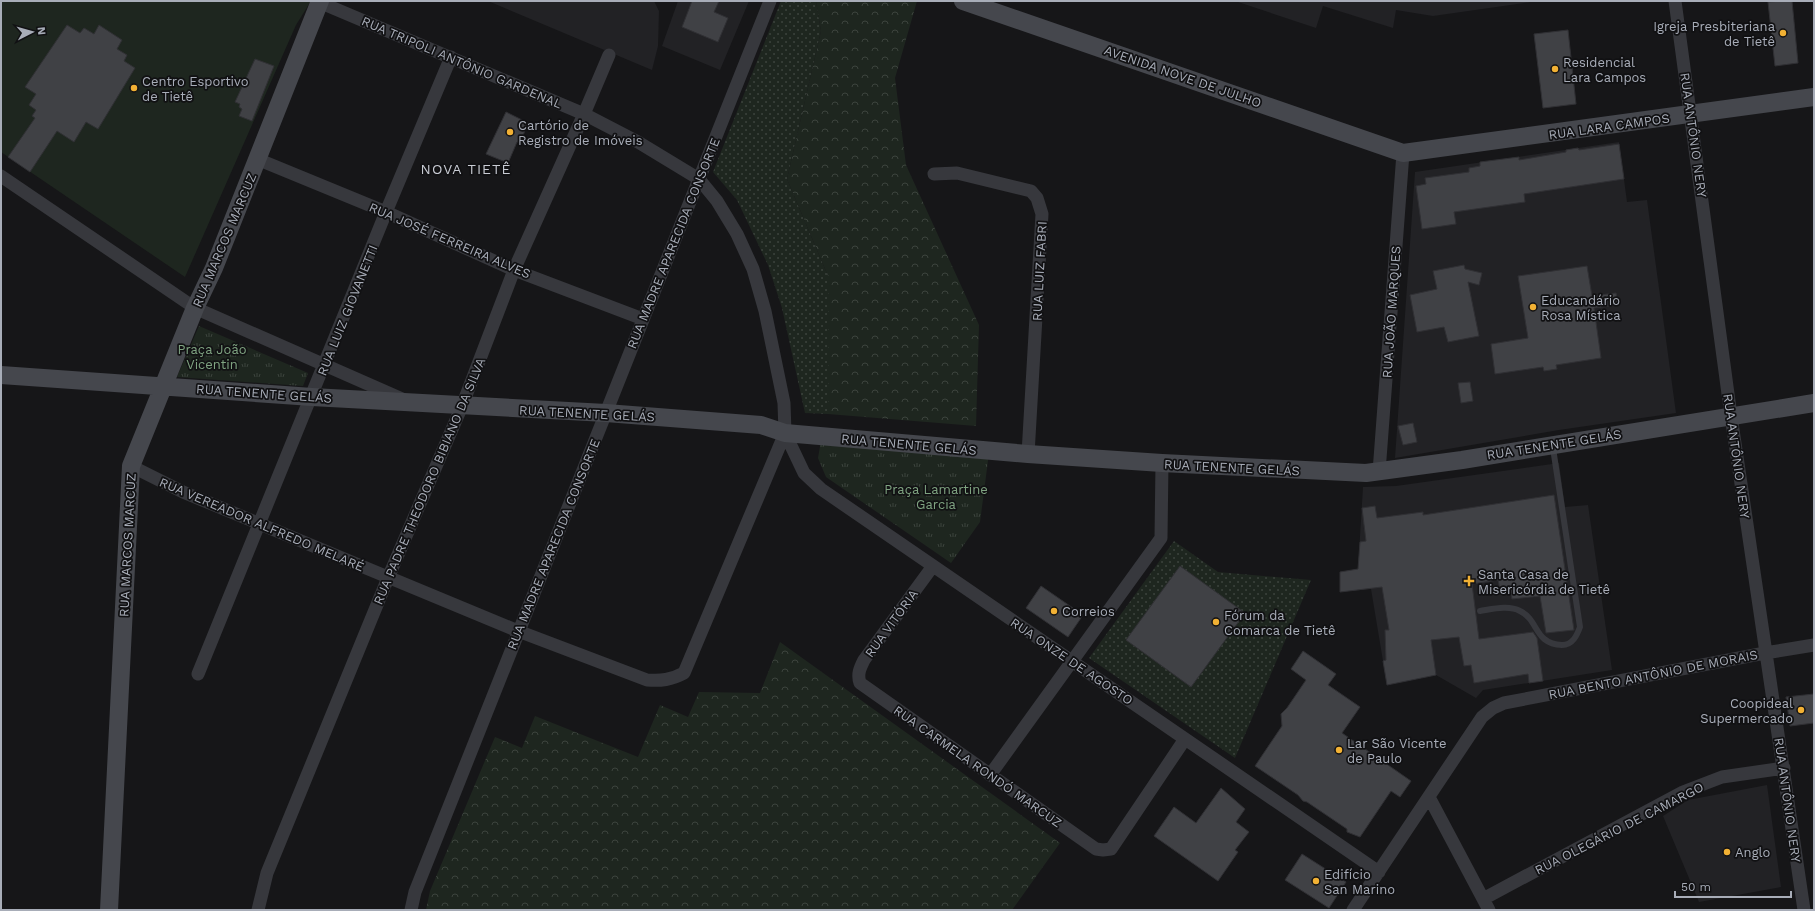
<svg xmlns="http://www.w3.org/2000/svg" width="1815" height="911" font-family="'Work Sans',sans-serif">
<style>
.built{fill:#222225}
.grass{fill:url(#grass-dots)}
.forest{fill:url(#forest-crowns)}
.park{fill:url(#park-tufts)}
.pitch{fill:#1e261f}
.building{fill:#404145;stroke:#303034}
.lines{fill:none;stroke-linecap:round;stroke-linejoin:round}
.lane{stroke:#37383d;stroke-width:6}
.street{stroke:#37383d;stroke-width:13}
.secondary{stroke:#45474d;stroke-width:18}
.poi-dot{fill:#f2b134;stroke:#111113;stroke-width:1.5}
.labels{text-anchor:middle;stroke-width:3.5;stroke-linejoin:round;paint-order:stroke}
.poi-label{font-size:13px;fill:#a8adb8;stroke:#111113;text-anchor:start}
.street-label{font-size:13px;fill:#a8adb8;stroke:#111113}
.park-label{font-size:13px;fill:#7fa381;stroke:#111113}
.neighbourhood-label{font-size:14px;letter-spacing:1px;fill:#c9ccd4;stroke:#111113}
</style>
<defs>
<pattern id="grass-dots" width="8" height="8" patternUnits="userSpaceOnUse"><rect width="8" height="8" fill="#1e261f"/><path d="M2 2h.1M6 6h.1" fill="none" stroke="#3c433d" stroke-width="1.8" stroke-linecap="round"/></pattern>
<pattern id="forest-crowns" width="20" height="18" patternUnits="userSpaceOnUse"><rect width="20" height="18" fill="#1e261f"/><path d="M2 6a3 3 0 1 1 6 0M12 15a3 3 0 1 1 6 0" fill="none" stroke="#3c433d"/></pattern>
<pattern id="park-tufts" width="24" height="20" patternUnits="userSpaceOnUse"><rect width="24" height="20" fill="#1e261f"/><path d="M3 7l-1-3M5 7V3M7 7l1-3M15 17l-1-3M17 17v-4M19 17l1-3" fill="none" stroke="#3c433d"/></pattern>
</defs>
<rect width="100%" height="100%" fill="#161618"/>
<path class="built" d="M 488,1 L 654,1 L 659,11 L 658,46 L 652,70 Z
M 678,1 L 749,1 L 720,70 L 662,46 Z
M 1235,1 L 1538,1 L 1433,16 L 1396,10 L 1393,28 L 1323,6 L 1316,28 Z
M 1619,142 L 1627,202 L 1647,200 L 1676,413 L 1559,430 L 1395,458 L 1415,172 Z
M 1559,463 L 1565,507 L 1588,505 L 1612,670 L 1483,690 L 1476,698 L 1436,675 L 1387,685 L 1371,589 L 1340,592 L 1340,572 L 1358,569 L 1363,487 L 1396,486 Z
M 1767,785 L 1781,887 L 1699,902 L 1663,816 L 1688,800 Z"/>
<path class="grass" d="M 781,1 L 816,1 L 821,31 L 787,179 L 828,276 L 828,414 L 805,413 L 782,308 L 768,265 L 737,200 L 713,172 Z
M 1174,541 L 1218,572 L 1311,580 L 1235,758 L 1089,658 Z"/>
<path class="forest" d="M 816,1 L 917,1 L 895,78 L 906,165 L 979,325 L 976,426 L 828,414 L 828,276 L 787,179 L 821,31 Z
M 780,642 L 1060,843 L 1012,910 L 426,910 L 430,891 L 495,737 L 522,748 L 535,716 L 638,757 L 660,705 L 688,717 L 699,692 L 760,693 Z"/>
<path class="park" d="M 199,326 L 308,373 L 303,386 L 177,377 Z
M 821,441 L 989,453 L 980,522 L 951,563 L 826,477 L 818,458 Z"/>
<path class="pitch" d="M 1,1 L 311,1 L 296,25 L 185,277 L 1,152 Z"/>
<path class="building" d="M 692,1 L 719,1 L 714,12 L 728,18 L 718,42 L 682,27 Z
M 1782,1 L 1792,1 L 1798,63 L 1775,66 L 1768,2 Z
M 67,25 L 80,33 L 84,28 L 94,34 L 99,25 L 122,40 L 117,49 L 127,55 L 124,61 L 135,68 L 98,129 L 86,122 L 74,142 L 57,131 L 30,172 L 8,157 L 35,118 L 32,116 L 36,110 L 29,105 L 36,94 L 25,87 Z
M 1568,30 L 1576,104 L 1543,108 L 1534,34 Z
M 255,59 L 274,66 L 252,121 L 239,116 L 242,109 L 239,107 L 240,104 L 235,102 Z
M 506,112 L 528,123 L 520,143 L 517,142 L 508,163 L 486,154 Z
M 1619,144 L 1624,179 L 1524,194 L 1525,202 L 1454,212 L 1456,224 L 1422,229 L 1416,186 L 1426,184 L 1425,178 L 1469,172 L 1469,168 L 1480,166 L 1480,162 L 1519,157 L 1519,160 L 1566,152 L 1566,150 L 1578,148 L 1579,150 Z
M 1464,265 L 1465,269 L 1482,273 L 1479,285 L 1468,282 L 1479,336 L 1448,342 L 1444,327 L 1417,332 L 1410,295 L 1437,289 L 1433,271 Z
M 1587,266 L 1592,296 L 1616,293 L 1618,305 L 1594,308 L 1601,358 L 1556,365 L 1557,369 L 1544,371 L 1543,367 L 1495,374 L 1491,344 L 1528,338 L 1518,276 Z
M 1470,382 L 1473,401 L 1461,403 L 1458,383 Z
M 1413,423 L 1417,442 L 1403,445 L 1398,426 Z
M 1554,495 L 1574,630 L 1546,633 L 1540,596 L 1512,599 L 1511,593 L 1501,595 L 1498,580 L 1472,584 L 1479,639 L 1533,632 L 1537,638 L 1543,681 L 1529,683 L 1528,674 L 1474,683 L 1471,665 L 1464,666 L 1459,637 L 1431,640 L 1436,675 L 1387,685 L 1383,661 L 1386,660 L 1385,630 L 1389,630 L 1382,587 L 1340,592 L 1340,572 L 1358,569 L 1360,542 L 1366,541 L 1362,508 L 1375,506 L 1377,518 L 1423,512 L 1423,515 Z
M 1180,566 L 1245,613 L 1191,687 L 1126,640 Z
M 1041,586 L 1083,615 L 1068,637 L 1026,608 Z
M 1303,651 L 1336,674 L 1328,685 L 1360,707 L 1342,733 L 1411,781 L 1400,797 L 1391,791 L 1360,837 L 1347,832 L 1347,829 L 1307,802 L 1303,801 L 1298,795 L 1255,766 L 1282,726 L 1281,714 L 1287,708 L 1306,680 L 1291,669 Z
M 1814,694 L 1814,723 L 1790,726 L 1786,697 Z
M 1221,788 L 1245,809 L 1236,822 L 1249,832 L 1235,850 L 1238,852 L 1218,881 L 1154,836 L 1174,807 L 1196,823 Z
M 1302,854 L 1346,882 L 1329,908 L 1285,880 Z"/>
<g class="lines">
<path class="lane" d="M 1480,611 C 1493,609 1509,605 1520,611 C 1539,620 1534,644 1562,645 C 1573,645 1577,635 1580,627 L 1553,448"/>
<path class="street" d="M 1675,1 L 1731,416 L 1804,910
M 257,159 L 386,212 L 514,270 L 643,319
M 934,174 L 957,173 L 1031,191 L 1037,198 L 1042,214 L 1028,454
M 1,176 L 195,308 L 402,399
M 785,433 L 804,473 L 821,489 L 1379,872
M 131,466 L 183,492 L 518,631 L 647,680 C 661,681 671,680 684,673 L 785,433 L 784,403 L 765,311 L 753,269 L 737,234 L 717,201 L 699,179 L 638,142 L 584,114 L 319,2
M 1379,472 L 1403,153
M 933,566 L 864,660 C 860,668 857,674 860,683 L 1096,849 L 1103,850 L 1111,849 L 1185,739
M 198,674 L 386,212 L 451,57
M 990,775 L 1161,538 L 1162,463
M 1429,797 L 1489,910
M 1483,899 L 1683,792 L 1722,777 L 1784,768
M 258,910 L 267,873 L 388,578 L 462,406 L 514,270 L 584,114 L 609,55
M 411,910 L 415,892 L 770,1
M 1353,910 L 1482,717 L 1493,708 L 1504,703 L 1765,653 L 1814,645"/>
<path class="secondary" d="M 963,1 L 1403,153 L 1814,97
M 1,375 L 312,397 L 606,413 L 761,425 L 785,433 L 1028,454 L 1162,463 L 1366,473 L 1462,460 L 1814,403
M 109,910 L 131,466 L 195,308 L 214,268 L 320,1"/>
</g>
<g class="poi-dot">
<circle cx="1783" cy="33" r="4"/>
<circle cx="1555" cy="69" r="4"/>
<circle cx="134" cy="88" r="4"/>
<circle cx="510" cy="132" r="4"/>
<circle cx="1533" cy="307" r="4"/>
<path d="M1467 575h4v4h4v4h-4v4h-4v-4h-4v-4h4z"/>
<circle cx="1054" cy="611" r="4"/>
<circle cx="1216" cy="622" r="4"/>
<circle cx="1801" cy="710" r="4"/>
<circle cx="1339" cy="750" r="4"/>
<circle cx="1727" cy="852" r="4"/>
<circle cx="1316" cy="881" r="4"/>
</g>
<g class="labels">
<g class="poi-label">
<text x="1775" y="31" text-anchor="end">Igreja Presbiteriana<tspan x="1775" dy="15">de Tietê</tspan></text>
<text x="1563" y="67">Residencial<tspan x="1563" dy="15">Lara Campos</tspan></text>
<text x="142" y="86">Centro Esportivo<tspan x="142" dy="15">de Tietê</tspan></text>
<text x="518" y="130">Cartório de<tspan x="518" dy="15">Registro de Imóveis</tspan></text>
<text x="1541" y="305">Educandário<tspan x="1541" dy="15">Rosa Mística</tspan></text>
<text x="1478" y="579">Santa Casa de<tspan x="1478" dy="15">Misericórdia de Tietê</tspan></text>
<text x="1062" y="616">Correios</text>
<text x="1224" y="620">Fórum da<tspan x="1224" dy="15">Comarca de Tietê</tspan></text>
<text x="1793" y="708" text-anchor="end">Coopideal<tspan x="1793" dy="15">Supermercado</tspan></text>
<text x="1347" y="748">Lar São Vicente<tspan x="1347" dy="15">de Paulo</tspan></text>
<text x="1735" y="857">Anglo</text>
<text x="1324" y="879">Edifício<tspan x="1324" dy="15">San Marino</tspan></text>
</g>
<g class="street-label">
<text transform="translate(462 62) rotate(23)" y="5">RUA TRIPOLI ANTÔNIO GARDENAL</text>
<text transform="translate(1183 76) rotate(19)" y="5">AVENIDA NOVE DE JULHO</text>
<text transform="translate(1609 126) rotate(-8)" y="5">RUA LARA CAMPOS</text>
<text transform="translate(1694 135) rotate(82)" y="5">RUA ANTÔNIO NERY</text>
<text transform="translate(224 240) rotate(-67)" y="5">RUA MARCOS MARCUZ</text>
<text transform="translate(450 240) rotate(23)" y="5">RUA JOSÉ FERREIRA ALVES</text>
<text transform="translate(673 243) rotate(-68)" y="5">RUA MADRE APARECIDA CONSORTE</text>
<text transform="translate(1039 271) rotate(-87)" y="5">RUA LUIZ FABRI</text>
<text transform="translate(347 310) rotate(-68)" y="5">RUA LUIZ GIOVANETTI</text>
<text transform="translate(1391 312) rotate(-86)" y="5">RUA JOÃO MARQUES</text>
<text transform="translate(264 393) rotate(4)" y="5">RUA TENENTE GELÁS</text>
<text transform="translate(587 413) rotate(3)" y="5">RUA TENENTE GELÁS</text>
<text transform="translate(909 444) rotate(5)" y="5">RUA TENENTE GELÁS</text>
<text transform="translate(1554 444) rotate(-9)" y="5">RUA TENENTE GELÁS</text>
<text transform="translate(1737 456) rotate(82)" y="5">RUA ANTÔNIO NERY</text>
<text transform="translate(1232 467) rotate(3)" y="5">RUA TENENTE GELÁS</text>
<text transform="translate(429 481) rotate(-67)" y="5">RUA PADRE THEODORO BIBIANO DA SILVA</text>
<text transform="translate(262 524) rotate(23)" y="5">RUA VEREADOR ALFREDO MELARÉ</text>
<text transform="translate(553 544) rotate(-68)" y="5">RUA MADRE APARECIDA CONSORTE</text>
<text transform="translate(127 545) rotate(-87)" y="5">RUA MARCOS MARCUZ</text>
<text transform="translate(891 623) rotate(-54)" y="5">RUA VITÓRIA</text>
<text transform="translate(1072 661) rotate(34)" y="5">RUA ONZE DE AGOSTO</text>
<text transform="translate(1653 674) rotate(-11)" y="5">RUA BENTO ANTÔNIO DE MORAIS</text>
<text transform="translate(978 766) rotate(35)" y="5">RUA CARMELA RONDÓ MARCUZ</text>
<text transform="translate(1788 800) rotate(82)" y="5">RUA ANTÔNIO NERY</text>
<text transform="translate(1619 828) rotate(-27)" y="5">RUA OLEGÁRIO DE CAMARGO</text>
</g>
<g class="park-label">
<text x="212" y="354">Praça João<tspan x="212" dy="15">Vicentin</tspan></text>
<text x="936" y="494">Praça Lamartine<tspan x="936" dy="15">Garcia</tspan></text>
</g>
<g class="neighbourhood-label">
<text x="466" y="174">NOVA TIETÊ</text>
</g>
</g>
<rect width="1815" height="911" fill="none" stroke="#a8adb8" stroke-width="4"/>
<g transform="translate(32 32) rotate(84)" stroke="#111113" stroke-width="3" paint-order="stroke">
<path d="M0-3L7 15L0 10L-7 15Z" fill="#a8adb8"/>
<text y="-6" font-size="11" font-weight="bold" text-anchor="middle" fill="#a8adb8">N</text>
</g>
<path d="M1675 891v6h116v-6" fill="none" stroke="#a8adb8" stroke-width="2"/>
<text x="1681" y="891" font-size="12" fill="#a8adb8" stroke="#111113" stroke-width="3" paint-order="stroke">50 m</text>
</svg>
